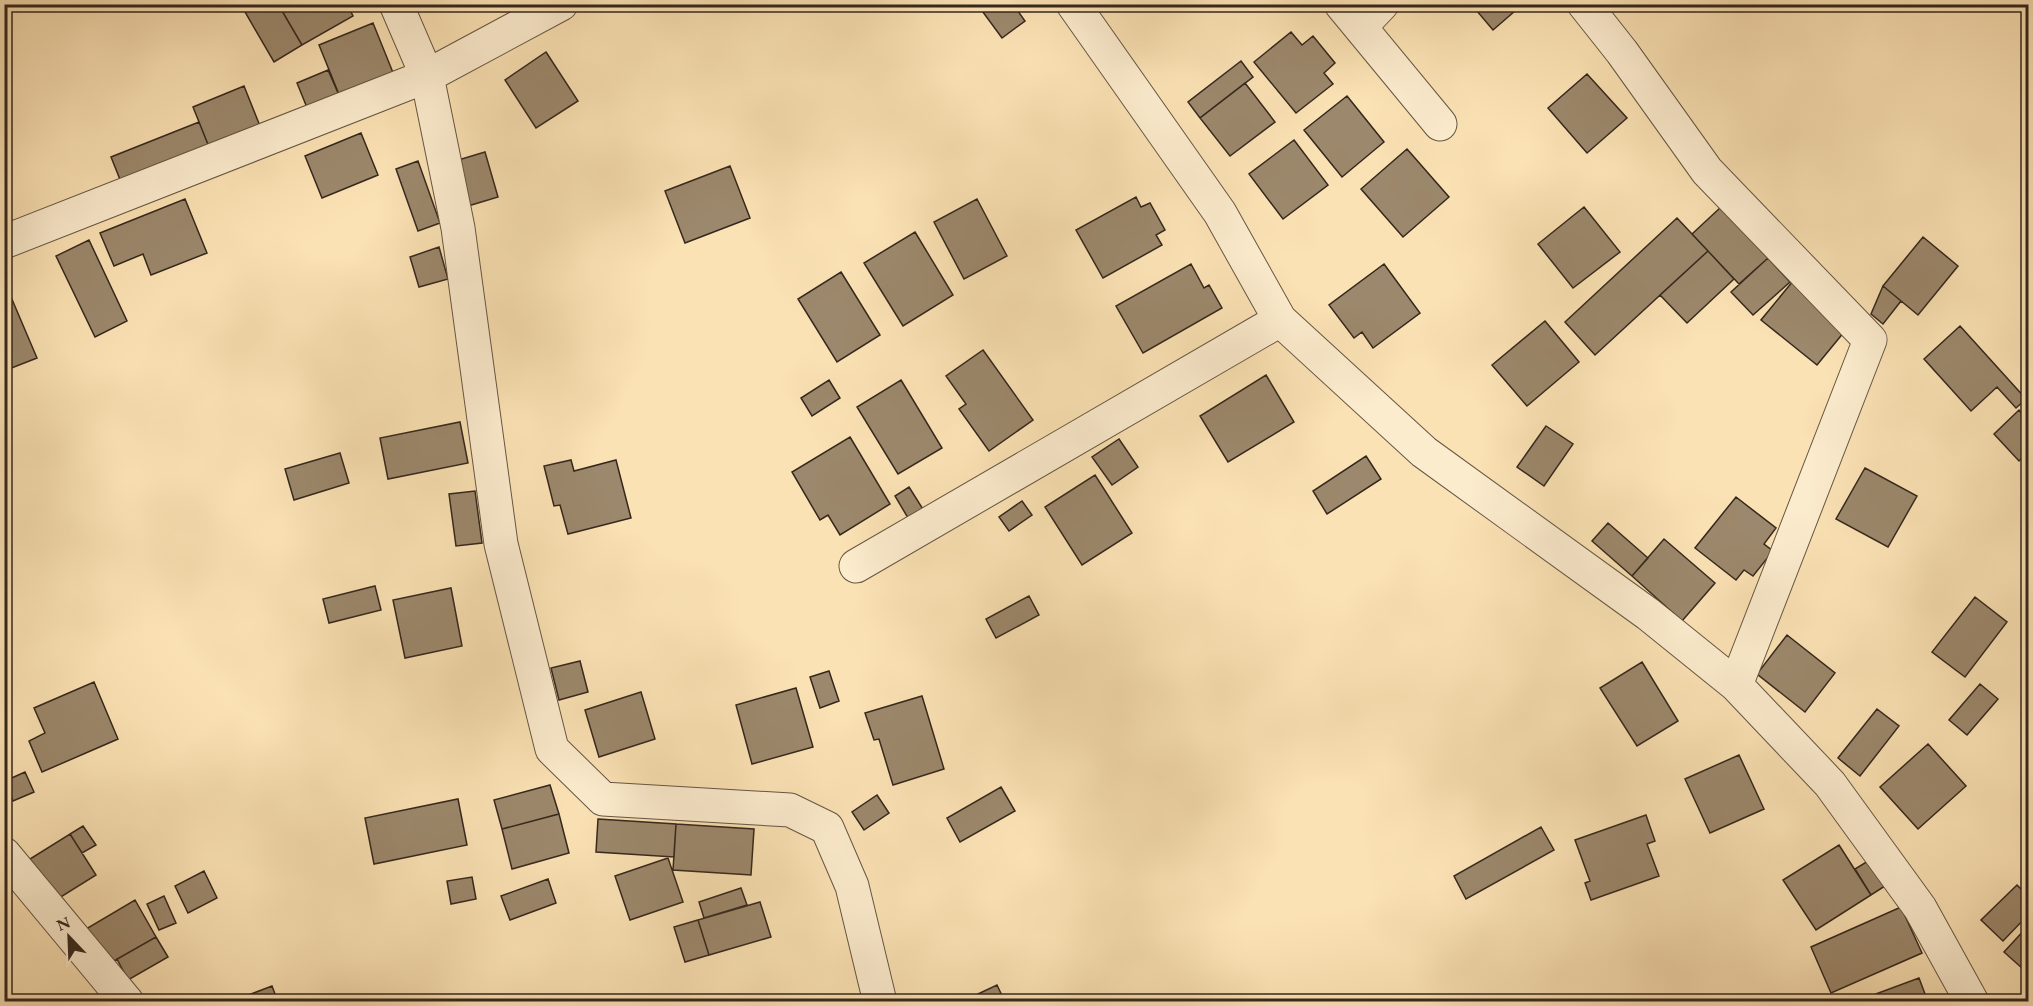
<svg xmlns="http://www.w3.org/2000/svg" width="2033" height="1006" font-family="'EB Garamond',serif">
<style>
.building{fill:#9c886c;stroke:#35271d;stroke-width:1.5}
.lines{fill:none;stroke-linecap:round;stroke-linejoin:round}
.minor-casing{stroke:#665643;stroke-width:35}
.minor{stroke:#fcecce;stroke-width:33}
</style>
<rect width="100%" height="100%" fill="#fbe2b4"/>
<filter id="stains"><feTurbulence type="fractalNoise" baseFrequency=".00333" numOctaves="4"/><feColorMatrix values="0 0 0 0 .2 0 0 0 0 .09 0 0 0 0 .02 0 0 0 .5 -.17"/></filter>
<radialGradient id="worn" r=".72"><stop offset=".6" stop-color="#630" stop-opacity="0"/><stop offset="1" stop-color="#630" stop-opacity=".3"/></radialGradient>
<path class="building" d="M 278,4 L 302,45 L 274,62 L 241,5 Z
M 278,4 L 347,4 L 353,16 L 302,45 Z
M 977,4 L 1013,4 L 1025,21 L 1002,38 Z
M 1471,4 L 1523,4 L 1493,30 Z
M 373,23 L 396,80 L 342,102 L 319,45 Z
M 1291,32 L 1302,45 L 1313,36 L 1335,63 L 1324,73 L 1333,84 L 1296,113 L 1254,62 Z
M 546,52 L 578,101 L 536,128 L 505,80 Z
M 1241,61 L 1253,77 L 1200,118 L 1188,102 Z
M 328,70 L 342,102 L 310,115 L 297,83 Z
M 1587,74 L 1627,118 L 1587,153 L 1548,108 Z
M 1245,83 L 1275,122 L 1230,156 L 1200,118 Z
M 244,86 L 262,131 L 211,152 L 193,107 Z
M 1347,96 L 1384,142 L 1342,177 L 1304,130 Z
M 199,122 L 211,152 L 123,187 L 111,157 Z
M 361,133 L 378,175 L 322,198 L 305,156 Z
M 1294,140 L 1328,185 L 1283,219 L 1249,174 Z
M 1407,149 L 1449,197 L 1403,237 L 1361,189 Z
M 485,152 L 498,197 L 468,206 L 455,161 Z
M 418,161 L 440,223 L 418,231 L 396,169 Z
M 730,166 L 750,218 L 685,243 L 665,191 Z
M 1136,197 L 1141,207 L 1150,203 L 1165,230 L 1156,235 L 1162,245 L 1103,278 L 1076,230 Z
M 185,199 L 207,253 L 151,275 L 143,254 L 114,266 L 100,233 Z
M 977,199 L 1007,256 L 964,279 L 934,222 Z
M 1584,207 L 1620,252 L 1573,288 L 1538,244 Z
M 1721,207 L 1768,258 L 1739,284 L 1692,234 Z
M 1677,218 L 1708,251 L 1595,355 L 1565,322 Z
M 915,232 L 953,295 L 903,326 L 864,263 Z
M 1923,237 L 1958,266 L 1918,315 L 1883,286 Z
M 89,240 L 127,321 L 95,337 L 56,256 Z
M 439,247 L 448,279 L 419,287 L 410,257 Z
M 1708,251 L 1734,279 L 1687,323 L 1660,295 Z
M 1768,258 L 1790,282 L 1753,315 L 1731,292 Z
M 1191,264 L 1204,288 L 1209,285 L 1222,308 L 1143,353 L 1116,306 Z
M 1384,264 L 1420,313 L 1373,348 L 1362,332 L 1354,338 L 1329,305 Z
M 841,272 L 880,335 L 837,362 L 798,299 Z
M 1793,281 L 1849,326 L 1817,365 L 1761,320 Z
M 1883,286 L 1901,301 L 1883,324 L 1871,314 Z
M 11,297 L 37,358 L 4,371 L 4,300 Z
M 1545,321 L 1579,362 L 1527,406 L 1492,365 Z
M 1960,326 L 2026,399 L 2016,408 L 1997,387 L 1971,411 L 1924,359 Z
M 983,350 L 1033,420 L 989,451 L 959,409 L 966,404 L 946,376 Z
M 1266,375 L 1294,422 L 1228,462 L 1200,416 Z
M 829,380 L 840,398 L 812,416 L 801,398 Z
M 901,380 L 942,448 L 898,474 L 857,407 Z
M 2019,410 L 2028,421 L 2028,452 L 2019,461 L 1994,434 Z
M 460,422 L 468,463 L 388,479 L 380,438 Z
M 1546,426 L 1573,444 L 1544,486 L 1517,467 Z
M 850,437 L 890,504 L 840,535 L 828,515 L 820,520 L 792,472 Z
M 1119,439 L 1138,467 L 1112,485 L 1092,457 Z
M 340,453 L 349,483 L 294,500 L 285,469 Z
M 1366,456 L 1381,479 L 1327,514 L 1313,491 Z
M 571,460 L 574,471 L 616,460 L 631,518 L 568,534 L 560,505 L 554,506 L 544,466 Z
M 1865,468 L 1917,496 L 1888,547 L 1836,519 Z
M 1095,475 L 1132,533 L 1082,565 L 1045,507 Z
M 909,487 L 926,514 L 911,523 L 895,496 Z
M 475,491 L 482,543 L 456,546 L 449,494 Z
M 1736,497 L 1776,528 L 1764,544 L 1773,551 L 1753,576 L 1744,570 L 1736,580 L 1695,548 Z
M 1022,501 L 1032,515 L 1009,531 L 999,517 Z
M 1608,523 L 1648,558 L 1632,576 L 1592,541 Z
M 1664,539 L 1715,583 L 1682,621 L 1632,576 Z
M 375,586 L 381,610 L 329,623 L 323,599 Z
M 451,588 L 462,646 L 405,658 L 393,600 Z
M 1029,596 L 1039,615 L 996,638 L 986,619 Z
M 1975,597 L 2007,622 L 1965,677 L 1932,652 Z
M 1787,635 L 1835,673 L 1805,712 L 1757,674 Z
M 580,661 L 588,692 L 559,700 L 551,668 Z
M 1642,662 L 1678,721 L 1637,746 L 1600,688 Z
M 829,671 L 839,701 L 820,708 L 810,677 Z
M 94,682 L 118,739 L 42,772 L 29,741 L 45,733 L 34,708 Z
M 1980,684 L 1998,699 L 1967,735 L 1949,720 Z
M 796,688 L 813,747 L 752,764 L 736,705 Z
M 641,692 L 655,739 L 599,757 L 585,710 Z
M 922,696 L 944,769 L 893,785 L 879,739 L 874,740 L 865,713 Z
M 1877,709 L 1899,726 L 1860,776 L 1838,758 Z
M 1928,744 L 1966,786 L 1918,829 L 1880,787 Z
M 1739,755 L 1764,809 L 1710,833 L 1685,779 Z
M 25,772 L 34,792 L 13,801 L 5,781 Z
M 550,785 L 559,814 L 502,829 L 494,800 Z
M 1001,787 L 1015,811 L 960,842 L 947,818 Z
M 877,795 L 889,813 L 864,830 L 852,812 Z
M 458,799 L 467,845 L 374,864 L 365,818 Z
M 559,814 L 569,853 L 512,869 L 502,829 Z
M 1646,815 L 1655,841 L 1647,844 L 1659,876 L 1591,900 L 1585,883 L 1590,881 L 1575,840 Z
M 598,819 L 676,824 L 674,857 L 596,852 Z
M 676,824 L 754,829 L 751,875 L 673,870 Z
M 83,826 L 96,845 L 82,853 L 70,834 Z
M 1541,827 L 1554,850 L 1466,899 L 1454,876 Z
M 70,834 L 96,875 L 56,900 L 30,859 Z
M 1839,845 L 1871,895 L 1816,930 L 1783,880 Z
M 668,858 L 683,902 L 630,920 L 615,876 Z
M 1868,861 L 1885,886 L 1871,895 L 1855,869 Z
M 204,871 L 217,898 L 188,913 L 175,886 Z
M 472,877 L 476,899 L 451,904 L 447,881 Z
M 548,879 L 556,903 L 510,920 L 501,896 Z
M 2017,885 L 2028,896 L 2028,915 L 2003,941 L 1981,920 Z
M 741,888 L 747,905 L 704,918 L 699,902 Z
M 164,896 L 176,923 L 159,930 L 147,904 Z
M 135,900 L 156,937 L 107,965 L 86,929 Z
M 760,902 L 771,937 L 709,955 L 698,920 Z
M 1901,907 L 1922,953 L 1831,993 L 1811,947 Z
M 698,920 L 709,955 L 685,962 L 674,927 Z
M 2028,926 L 2028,963 L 2023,969 L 2004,952 Z
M 156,937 L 168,957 L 128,980 L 117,959 Z
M 1919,978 L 1928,1002 L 1866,1002 L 1865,998 Z
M 997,985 L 1005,1002 L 961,1002 Z
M 272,986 L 278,1002 L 230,1002 Z
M 1814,995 L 1816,1002 L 1794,1002 Z"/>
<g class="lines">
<defs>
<path id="minor" d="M 396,4 L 427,76 L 458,228 L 501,544 L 552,749 L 603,799 L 790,810 L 827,828 L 852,886 L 880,1002
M 1073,4 L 1220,213 L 1280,320 L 1424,452 L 1648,614 L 1736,685 L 1830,784 L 1920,908 L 1972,1002
M 1341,4 L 1440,124
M 1584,4 L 1622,52 L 1707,171 L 1870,340 L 1736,685
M 1360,27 L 1382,4
M 4,242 L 427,76 L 561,4
M 856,566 L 1280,320
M 4,854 L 127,1002"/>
</defs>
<use href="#minor" class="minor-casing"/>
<use href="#minor" class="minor"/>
</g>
<rect width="2033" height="1006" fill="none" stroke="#fbe2b4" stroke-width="24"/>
<rect x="6" y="6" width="2021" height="994" fill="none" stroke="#35271d" stroke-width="3"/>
<rect x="12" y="12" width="2009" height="982" fill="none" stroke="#35271d" stroke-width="1.5"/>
<g transform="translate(69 937) rotate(337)" stroke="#fcecce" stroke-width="4.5" paint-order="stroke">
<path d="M0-4.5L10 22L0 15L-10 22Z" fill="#35271d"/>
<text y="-9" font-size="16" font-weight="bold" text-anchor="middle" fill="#35271d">N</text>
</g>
<rect width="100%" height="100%" filter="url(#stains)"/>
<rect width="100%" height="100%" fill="url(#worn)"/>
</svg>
